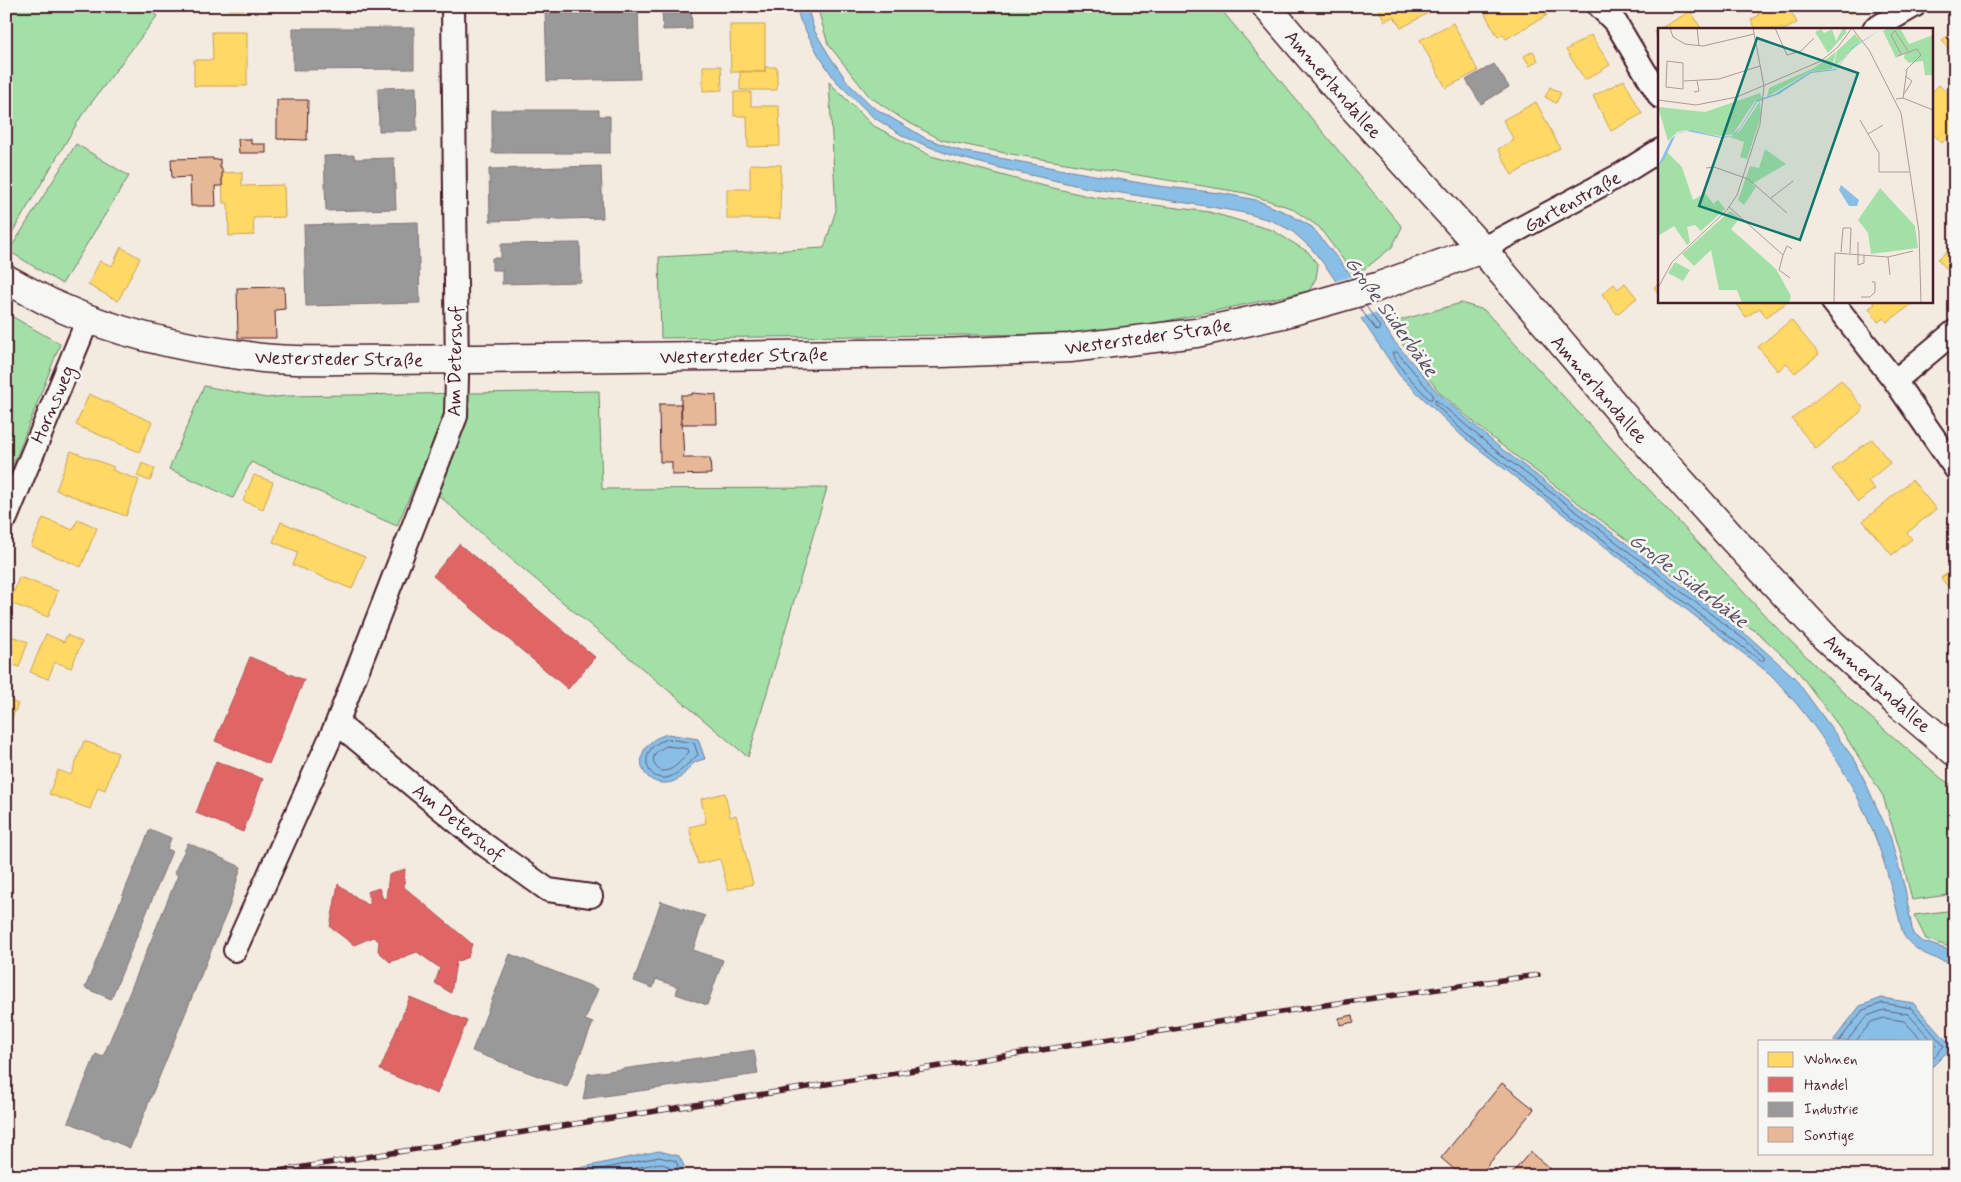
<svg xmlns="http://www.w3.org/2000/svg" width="1961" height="1182" font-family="Mynerve,sans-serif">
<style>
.green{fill:#a3e0a7;stroke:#768069}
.water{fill:#89bfe7;stroke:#707f9c}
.pier{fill:#f3eae0}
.homes{fill:#ffd966;stroke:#c9a154}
.shops{fill:#e06666;stroke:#b35154}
.industry{fill:#999;stroke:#817478}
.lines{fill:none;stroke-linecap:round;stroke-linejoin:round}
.shore{stroke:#635f76;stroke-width:1}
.building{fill:#e7b897;stroke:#4a1f2b}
.street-casing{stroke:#4a1f2b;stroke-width:26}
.secondary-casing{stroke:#4a1f2b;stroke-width:31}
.street{stroke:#f6f6f2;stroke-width:22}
.secondary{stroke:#f6f6f2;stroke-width:28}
.rail-casing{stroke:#4a1f2b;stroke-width:5.5}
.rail{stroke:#f6f6f2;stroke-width:4;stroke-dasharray:11;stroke-linecap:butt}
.labels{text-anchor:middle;stroke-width:5;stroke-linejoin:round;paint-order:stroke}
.street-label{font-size:19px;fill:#4a1f2b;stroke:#f6f6f2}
.water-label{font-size:20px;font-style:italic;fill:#5d4f63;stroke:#f6f6f2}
.inset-road{fill:none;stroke:#af9998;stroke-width:1}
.view{fill:#0f766e;fill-opacity:0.15;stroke:#0f766e;stroke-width:2.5}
.inset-edge{fill:none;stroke:#4a1f2b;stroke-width:2.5}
</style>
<rect width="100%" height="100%" fill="#f3eae0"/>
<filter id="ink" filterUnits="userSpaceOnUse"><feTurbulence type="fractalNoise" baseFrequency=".02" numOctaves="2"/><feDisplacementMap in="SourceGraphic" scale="10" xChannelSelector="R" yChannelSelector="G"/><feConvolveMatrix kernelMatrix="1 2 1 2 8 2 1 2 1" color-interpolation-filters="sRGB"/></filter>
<g filter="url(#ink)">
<path class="green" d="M 6,6 L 146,6 L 157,16 L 82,115 L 6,243 Z
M 817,6 L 1218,6 L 1402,227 L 1392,247 L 1366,268 L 1353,273 L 1319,227 L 1291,208 L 1245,193 L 1005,153 L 942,140 L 904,120 L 869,96 L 828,44 Z
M 829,82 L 872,125 L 931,156 L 1027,182 L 1092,197 L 1209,212 L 1272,230 L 1308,252 L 1318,265 L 1316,278 L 1309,291 L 1157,323 L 1068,334 L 661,338 L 659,257 L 824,248 L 836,210 Z
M 76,144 L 129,176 L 62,284 L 9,251 Z
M 1461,303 L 1484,310 L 1770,621 L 1855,704 L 1942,779 L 1955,787 L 1955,894 L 1912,900 L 1900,851 L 1883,796 L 1841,729 L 1794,666 L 1757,632 L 1705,599 L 1496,441 L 1440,393 L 1387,324 Z
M 6,313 L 60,344 L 11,471 L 6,469 Z
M 204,386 L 266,398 L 287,396 L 599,391 L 602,489 L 827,488 L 748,757 L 497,547 L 418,477 L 397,526 L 251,462 L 233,498 L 169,469 Z
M 1955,910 L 1955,949 L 1926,939 L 1914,915 Z"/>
<path class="water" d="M 796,6 L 807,6 L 814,30 L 829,55 L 849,84 L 873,107 L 925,138 L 961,151 L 1065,170 L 1158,186 L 1220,193 L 1256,200 L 1287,213 L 1312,227 L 1351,275 L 1393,340 L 1438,393 L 1498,446 L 1748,636 L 1794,677 L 1856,762 L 1890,836 L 1905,889 L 1913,934 L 1921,941 L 1955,952 L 1955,965 C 1935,958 1914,953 1903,934 C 1896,907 1890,879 1881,853 C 1858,786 1819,725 1770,674 L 1462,436 L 1400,376 L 1327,268 L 1311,248 L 1292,231 L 1273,221 L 1245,213 L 1206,206 L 1088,188 L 1004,169 L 950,155 L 905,137 L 873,117 L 835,80 L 818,54 L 800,20 Z
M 668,734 L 698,739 L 705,759 C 701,760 696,761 694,763 C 685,771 681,782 666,783 C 637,785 629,743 668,734 Z
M 1882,998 L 1913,1003 L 1952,1047 L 1932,1067 L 1932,1041 L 1833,1041 L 1860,1006 Z
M 659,1151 L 679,1156 L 684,1166 L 677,1176 L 543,1176 Z"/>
<path class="pier" d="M 1354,276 L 1379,311 L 1358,319 L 1333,282 Z"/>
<path class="homes" d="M 229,6 L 260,6 L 260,9 L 229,10 Z
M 1377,6 L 1427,6 L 1430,12 L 1401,28 L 1394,16 L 1385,21 Z
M 1499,6 L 1542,6 L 1547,15 L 1506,39 L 1503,34 L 1498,37 L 1485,14 Z
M 1754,6 L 1788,6 L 1797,23 L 1786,29 L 1756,29 L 1751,20 L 1759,15 Z
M 1845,6 L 1862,6 L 1850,14 Z
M 1691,11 L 1701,29 L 1660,29 L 1660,42 L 1654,32 Z
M 1453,23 L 1478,71 L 1446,88 L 1420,40 Z
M 730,25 L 765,25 L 765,72 L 731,72 Z
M 1955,31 L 1955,60 L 1942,40 Z
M 212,32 L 247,32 L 247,86 L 194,86 L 194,60 L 213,60 Z
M 1591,35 L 1610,65 L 1585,80 L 1566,50 Z
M 1533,51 L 1538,60 L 1530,66 L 1524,56 Z
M 703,66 L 721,66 L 722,90 L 703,91 Z
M 765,67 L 777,67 L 777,90 L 740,90 L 740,71 L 765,72 Z
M 1624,80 L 1642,114 L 1611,131 L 1593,96 Z
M 1939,85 L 1955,100 L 1955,130 L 1942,143 L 1932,133 L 1932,92 Z
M 1550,87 L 1561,93 L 1556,103 L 1545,97 Z
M 734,92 L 751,92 L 751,106 L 779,106 L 780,146 L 748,147 L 747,116 L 734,116 Z
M 1536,102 L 1560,148 L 1512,175 L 1498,149 L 1514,140 L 1503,120 Z
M 750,164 L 781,165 L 780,219 L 727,219 L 727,189 L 750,189 Z
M 242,172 L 242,186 L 284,185 L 285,217 L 253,218 L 254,235 L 229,236 L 228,203 L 223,203 L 222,173 Z
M 1955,245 L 1955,279 L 1938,259 Z
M 121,247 L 140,258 L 118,301 L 88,285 L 100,261 L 112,266 Z
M 1625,283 L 1637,298 L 1617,314 L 1602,294 L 1614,284 L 1618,289 Z
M 1660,284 L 1660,296 L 1654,287 Z
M 1735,301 L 1789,301 L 1766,317 L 1760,308 L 1746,317 Z
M 1873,301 L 1917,301 L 1887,322 L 1884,318 L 1878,322 L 1869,308 L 1875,304 Z
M 1791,320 L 1819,354 L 1795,373 L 1786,363 L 1778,371 L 1758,347 Z
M 1841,380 L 1864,409 L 1816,449 L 1792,419 Z
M 89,394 L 152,422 L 139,452 L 76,425 Z
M 1872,439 L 1890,463 L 1868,481 L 1875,489 L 1858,502 L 1832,469 Z
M 71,451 L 114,467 L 112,470 L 139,480 L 126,516 L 56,490 Z
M 142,463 L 155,469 L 150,481 L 137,476 Z
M 254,475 L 273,482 L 263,509 L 243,501 Z
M 1912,480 L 1936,509 L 1907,533 L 1912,539 L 1892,555 L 1863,521 Z
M 43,518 L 73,530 L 78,519 L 97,528 L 81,567 L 31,546 Z
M 281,522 L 365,557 L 352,589 L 293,565 L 298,552 L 273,542 Z
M 1955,568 L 1955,596 L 1941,578 Z
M 19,577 L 58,591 L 48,617 L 10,603 Z
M 6,634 L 28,642 L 19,667 L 6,662 Z
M 46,634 L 64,642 L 67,635 L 82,642 L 71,668 L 55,662 L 48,679 L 30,672 Z
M 6,699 L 18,704 L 6,732 Z
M 84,741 L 118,753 L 105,790 L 98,787 L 90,809 L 49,794 L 58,770 L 71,775 Z
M 725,793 L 730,817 L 736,815 L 753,884 L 728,890 L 720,859 L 698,864 L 689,827 L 706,823 L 701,799 Z
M 6,1048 L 11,1049 L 7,1059 L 6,1058 Z"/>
<path class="shops" d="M 459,544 L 595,657 L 568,689 L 433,576 Z
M 250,657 L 304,680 L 269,764 L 215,741 Z
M 216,761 L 263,779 L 243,832 L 196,813 Z
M 405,869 L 404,887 L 472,944 L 468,957 L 456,962 L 451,993 L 435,983 L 440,968 L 417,952 L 390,962 L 378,951 L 379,941 L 373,937 L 354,945 L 330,927 L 338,884 L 367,905 L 371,903 L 367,892 L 379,888 L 383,899 L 386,898 L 389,875 Z
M 410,997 L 467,1021 L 437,1094 L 380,1070 Z"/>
<path class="industry" d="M 299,6 L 351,6 L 351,8 L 299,9 Z
M 545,6 L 638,6 L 640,79 L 547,81 Z
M 691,7 L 692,29 L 663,30 L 662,9 Z
M 293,28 L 414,28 L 414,69 L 293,70 Z
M 1494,64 L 1509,87 L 1481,104 L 1466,80 Z
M 416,87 L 417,131 L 379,131 L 378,88 Z
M 492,110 L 599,110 L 599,116 L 610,116 L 610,153 L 492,153 Z
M 354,155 L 355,159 L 394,158 L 396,209 L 326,211 L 324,156 Z
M 601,166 L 603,218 L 490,221 L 489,169 Z
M 418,222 L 420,303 L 306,306 L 304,225 Z
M 580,243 L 581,282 L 502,284 L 502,270 L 492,270 L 492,258 L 501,258 L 501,244 Z
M 150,829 L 171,838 L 167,849 L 172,851 L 111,999 L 85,988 Z
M 188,843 L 241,867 L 229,907 L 130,1148 L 68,1122 L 96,1054 L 103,1057 L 178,875 L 174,873 Z
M 661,901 L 705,916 L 693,950 L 723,960 L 707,1005 L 676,994 L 678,987 L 656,979 L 653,988 L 634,981 Z
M 510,954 L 598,989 L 585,1020 L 593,1023 L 567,1087 L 472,1051 Z
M 754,1050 L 758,1074 L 583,1099 L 588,1074 Z"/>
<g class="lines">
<path class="shore" d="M 1360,308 L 1376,330 L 1378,331 L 1380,327 L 1366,306
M 1393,352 L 1397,352 L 1433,395 L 1432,399 L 1429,399 L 1404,372 L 1393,355 Z
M 1436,400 L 1495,450 L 1745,640 L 1764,657 L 1764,660 L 1761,661 L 1507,466 L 1465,433 L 1435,404 Z
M 669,739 L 694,743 L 698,755 C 688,762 680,775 666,778 C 644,781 636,745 669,739 Z
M 668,746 L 688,749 L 689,752 C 681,760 674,772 661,771 C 647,762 654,749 668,746 Z
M 1839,1041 L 1863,1010 L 1883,1003 L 1911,1008 L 1944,1046 L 1932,1060
M 1847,1041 L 1867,1016 L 1884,1010 L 1908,1014 L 1936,1045 L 1932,1051
M 1856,1041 L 1871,1022 L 1884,1018 L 1904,1021 L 1923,1041
M 568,1176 L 659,1157 L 676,1161 L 678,1166 L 673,1176
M 598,1176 L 659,1163 L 668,1166 L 667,1176"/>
</g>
<path class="building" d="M 277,100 L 308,100 L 307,140 L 277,139 Z
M 238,139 L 251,139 L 251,144 L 266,144 L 266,153 L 239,153 Z
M 213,158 L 213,160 L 220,159 L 220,168 L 222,168 L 222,186 L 215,186 L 216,206 L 191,206 L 190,177 L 172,178 L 171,159 Z
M 284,287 L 285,309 L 275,310 L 276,338 L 238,338 L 237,288 Z
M 692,393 L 716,395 L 717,424 L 681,424 L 681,395 L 692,395 Z
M 659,404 L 681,404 L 684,458 L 710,458 L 711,474 L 672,475 L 672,462 L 660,462 Z
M 1353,1015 L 1354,1022 L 1340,1025 L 1339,1018 Z
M 1502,1083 L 1534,1109 L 1479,1176 L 1462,1176 L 1441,1158 Z
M 1530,1152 L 1559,1176 L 1510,1176 Z"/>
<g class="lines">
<defs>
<path id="street" d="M 1599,6 L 1616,23 L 1660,97
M 1874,29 L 1914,6
M 1482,249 L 1620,175 L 1660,150
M 1832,301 L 1895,381
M 1955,331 L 1895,381 L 1955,468
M 6,518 L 88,319
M 337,723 L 485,845 L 548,890 L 591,896
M 235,950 L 337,723 L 456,416 L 457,377 L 453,6"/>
<path id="secondary" d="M 1266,6 L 1351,105 L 1482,249 L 1645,441 L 1731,537 L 1825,637 L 1894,700 L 1955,752
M 6,279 C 23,288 40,298 57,306 C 117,333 182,348 248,356 C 294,363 341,359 388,360 L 941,353 L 1070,348 L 1196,333 L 1282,314 L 1377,287 L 1482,249"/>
</defs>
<use href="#street" class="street-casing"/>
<use href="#secondary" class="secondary-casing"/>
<use href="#street" class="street"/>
<use href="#secondary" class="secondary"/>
<defs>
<path id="rail" d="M 246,1176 L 1325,1005 L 1538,975"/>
</defs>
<use href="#rail" class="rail-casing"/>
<use href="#rail" class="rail"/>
</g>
</g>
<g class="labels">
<g class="street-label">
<text transform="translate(1334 84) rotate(49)" y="7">Ammerlandallee</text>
<text transform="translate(1572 201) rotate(-29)" y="7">Gartenstraße</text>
<text transform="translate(1148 336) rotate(-8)" y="7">Westersteder Straße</text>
<text transform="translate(744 355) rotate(-1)" y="7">Westersteder Straße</text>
<text transform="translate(339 358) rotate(1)" y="7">Westersteder Straße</text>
<text transform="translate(454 361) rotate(-89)" y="7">Am Detershof</text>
<text transform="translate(1600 389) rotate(49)" y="7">Ammerlandallee</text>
<text transform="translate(52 404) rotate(-67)" y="7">Hornsweg</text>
<text transform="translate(1878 683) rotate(42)" y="7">Ammerlandallee</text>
<text transform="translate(459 822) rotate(39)" y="7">Am Detershof</text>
</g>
<g class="water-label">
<text transform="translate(1392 316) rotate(54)" y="7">Große Süderbäke</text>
<text transform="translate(1689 580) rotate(37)" y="7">Große Süderbäke</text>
</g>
</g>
<g transform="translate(1658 28)">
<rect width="275" height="275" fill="#f3eae0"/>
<path d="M 185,0 L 188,0 L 188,5 L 170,25 L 157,4 L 163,1 L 166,5 L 174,1 L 178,13 ZM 231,0 L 242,0 L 251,16 L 275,7 L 275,47 L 267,47 L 265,33 L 251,35 L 246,30 L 247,25 L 238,30 L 225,3 ZM 197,6 L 203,13 L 175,41 L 179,23 ZM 178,24 L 174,41 L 151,44 L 109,69 L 111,60 L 156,40 ZM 102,65 L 104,70 L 97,73 L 75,106 L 62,108 L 28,102 L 19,104 L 10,113 L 0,79 L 47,84 ZM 102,73 L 103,88 L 89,131 L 82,129 L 86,114 L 72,109 L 82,103 ZM 107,121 L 128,136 L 94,156 L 98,159 L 86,177 L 80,172 L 92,138 L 101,140 ZM 9,124 L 24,139 L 35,172 L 47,165 L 58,179 L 56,175 L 60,172 L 67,181 L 43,203 L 37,197 L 29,199 L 32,214 L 29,217 L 16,198 L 0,208 L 0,139 ZM 222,160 L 257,198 L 260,220 L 213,226 L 210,205 L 200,192 ZM 72,183 L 82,190 L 73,201 L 118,241 L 133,268 L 131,275 L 84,275 L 79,262 L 61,262 L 53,222 L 36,238 L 24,226 ZM 17,234 L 32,242 L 25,253 L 10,245 Z" fill="#a3e0a7"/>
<path d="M 224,0 L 193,22 L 178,42 L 153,45 L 121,66 L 99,74 L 82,101 L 77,106 L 70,109 L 63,110 L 29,103 L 18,106 L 6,132 L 0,138 L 13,111 L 20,105 L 32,102 L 63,109 L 73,108 L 82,100 L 99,72 L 117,66 L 152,44 L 178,41 L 194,20 ZM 183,157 L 201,172 L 199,178 L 191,178 L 181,162 Z" fill="#89bfe7"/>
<path class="inset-road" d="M 12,0 L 15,9 L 27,16 L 45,18 L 96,6M 39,0 L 41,18M 95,0 L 106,58M 117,0 L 129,27 L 143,23 L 156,10M 243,26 L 233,7 L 237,3 L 250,23M 240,28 L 259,21 L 263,27 L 249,41 L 245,70M 9,33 L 25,35 L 25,61 L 8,59 ZM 26,53 L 61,51 L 102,38M 36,64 L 41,63 L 39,53M 246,66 L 254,53 L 247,48M 238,71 L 245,70 L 275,82M 0,72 L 38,77 L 79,69 L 163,33 L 180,19 L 194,0 L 211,22 L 243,85 L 261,204 L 263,275M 202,92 L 221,125 L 221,144 L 251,144M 210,106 L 225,97M 48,140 L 56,139 L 90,151 L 129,185M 113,170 L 135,153M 71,179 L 125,227 L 121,242 L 132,250M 200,214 L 200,237 L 206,235 L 206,227M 183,224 L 185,200 L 193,200 L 192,225M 125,227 L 129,218 L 134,221M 230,229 L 255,223M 0,260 L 14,234 L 69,182 L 79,167 L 102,96 L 106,58M 203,269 L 212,269 L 217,264 L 217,254 L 214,254M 176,275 L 177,225 L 230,229 L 232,247"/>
<path class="view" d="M 99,10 L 200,45 L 142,212 L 41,178 Z"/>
<rect width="275" height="275" class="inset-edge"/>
</g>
<rect width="1961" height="1182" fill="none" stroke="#f6f6f2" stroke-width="25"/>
<rect x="12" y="12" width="1936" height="1157" fill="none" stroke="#4a1f2b" stroke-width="2" filter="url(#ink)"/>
<rect x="1758" y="1040" width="175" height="115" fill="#f6f6f2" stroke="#b1a0a2"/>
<rect x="1768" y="1052" width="25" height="15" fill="#ffd966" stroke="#b1a0a2"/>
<text x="1804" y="1064" font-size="15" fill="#4a1f2b">Wohnen</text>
<rect x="1768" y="1077" width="25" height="15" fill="#e06666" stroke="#b1a0a2"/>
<text x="1804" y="1090" font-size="15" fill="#4a1f2b">Handel</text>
<rect x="1768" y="1102" width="25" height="15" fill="#999999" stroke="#b1a0a2"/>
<text x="1804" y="1114" font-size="15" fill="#4a1f2b">Industrie</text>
<rect x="1768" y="1127" width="25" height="15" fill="#e7b897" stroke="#b1a0a2"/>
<text x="1804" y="1140" font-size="15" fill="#4a1f2b">Sonstige</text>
</svg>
